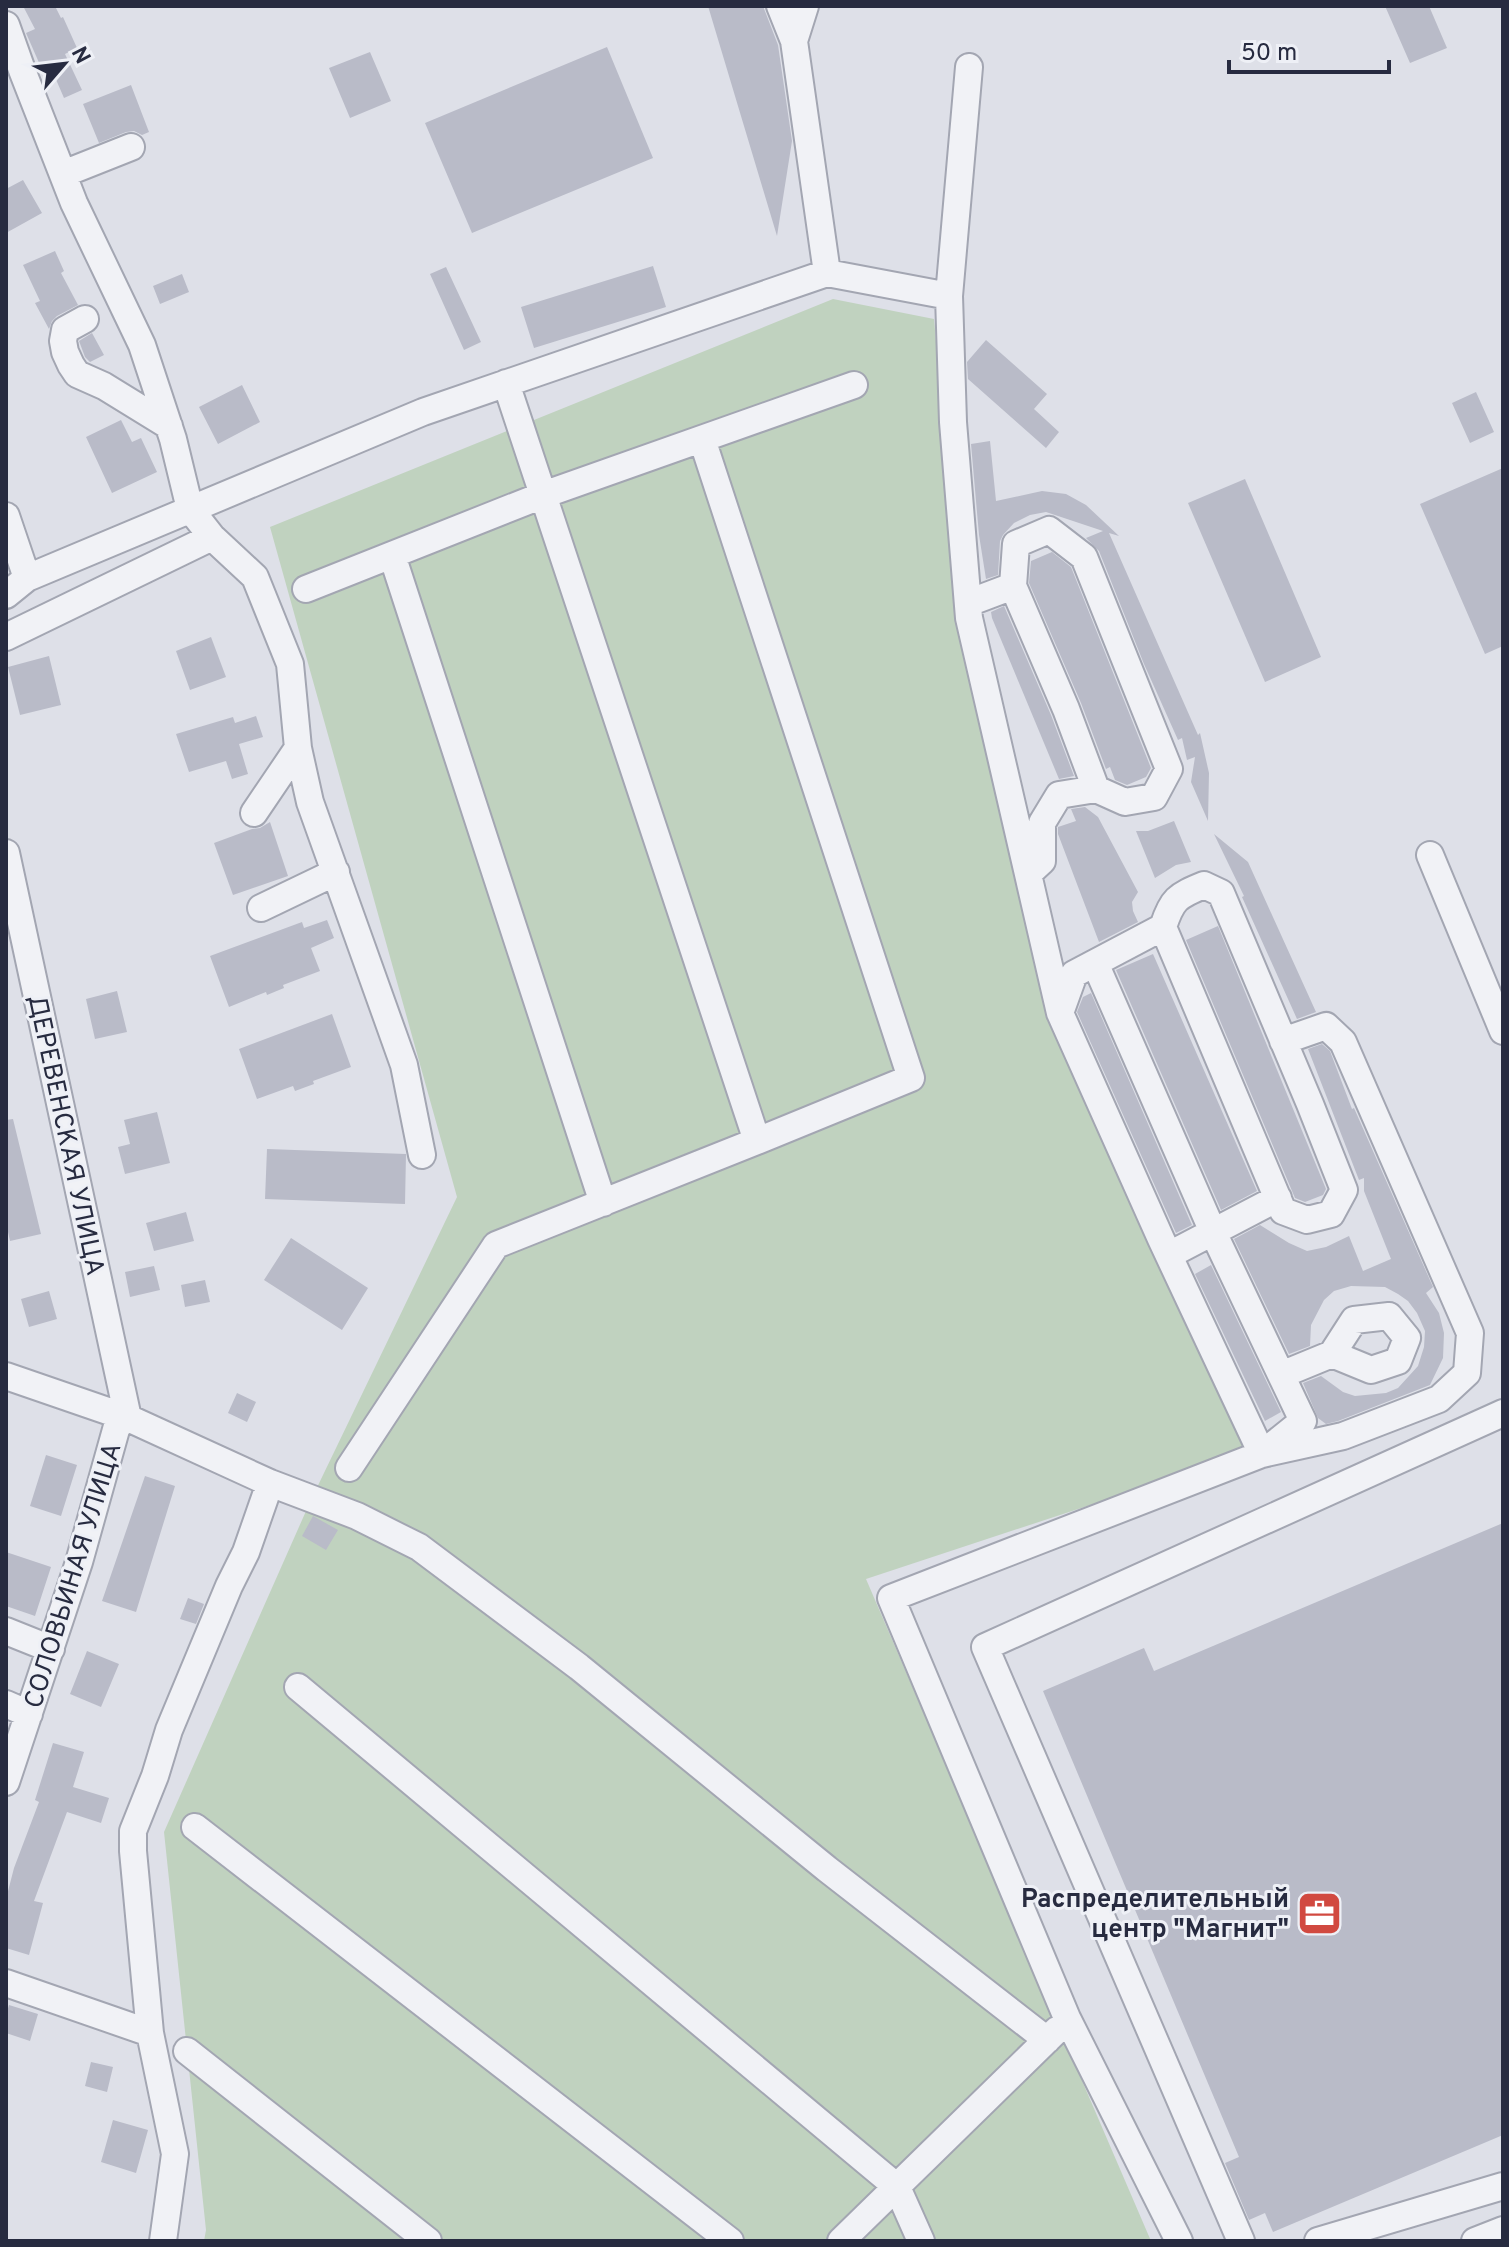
<svg xmlns="http://www.w3.org/2000/svg" width="1509" height="2247" font-family="Overpass,sans-serif">
<style>
.green{fill:#c0d2bf}
.building{fill:#b9bbc8}
.lines{fill:none;stroke-linecap:round;stroke-linejoin:round}
.minor-casing{stroke:#a3a6b2;stroke-width:30}
.minor{stroke:#f1f2f6;stroke-width:26}
.labels{text-anchor:middle;stroke-width:6;stroke-linejoin:round;paint-order:stroke}
.street-label{font-size:26px;fill:#272b40;stroke:#eef0f6}
.poi-label{font-size:26px;font-weight:bold;fill:#272b40;stroke:#eef0f6;text-anchor:end}
</style>
<rect width="100%" height="100%" fill="#dee0e8"/>
<path class="green" d="M 833,299 L 934,319 L 962,628 L 1050,1014 L 1251,1452 L 866,1579 L 1151,2241 L 204,2241 L 206,2230 L 164,1832 L 310,1502 L 457,1197 L 270,527 Z"/>
<path class="building" d="M 23,6 L 55,6 L 61,18 L 63,17 L 77,48 L 65,54 L 82,90 L 64,98 L 48,61 L 40,65 L 26,33 L 35,29 Z
M 708,6 L 763,6 L 778,45 L 792,141 L 777,236 Z
M 1385,6 L 1429,6 L 1447,48 L 1410,63 Z
M 607,47 L 653,158 L 472,233 L 425,123 Z
M 370,52 L 391,101 L 350,118 L 329,68 Z
M 131,85 L 149,132 L 142,135 L 134,131 L 126,132 L 99,143 L 83,104 Z
M 23,180 L 42,213 L 6,233 L 6,189 Z
M 55,251 L 64,271 L 61,273 L 78,305 L 57,316 L 52,321 L 49,329 L 35,303 L 40,301 L 23,265 Z
M 653,266 L 666,307 L 534,348 L 521,307 Z
M 446,267 L 481,342 L 464,350 L 430,274 Z
M 182,274 L 189,292 L 160,304 L 153,286 Z
M 92,333 L 104,355 L 90,362 L 85,357 L 79,341 Z
M 986,340 L 1047,394 L 1034,409 L 1059,432 L 1046,448 L 968,379 L 967,362 Z
M 242,385 L 260,422 L 218,444 L 199,407 Z
M 1476,392 L 1494,432 L 1470,443 L 1452,403 Z
M 121,420 L 132,442 L 141,438 L 157,472 L 112,493 L 86,437 Z
M 990,441 L 996,501 L 1042,491 L 1066,494 L 1086,505 L 1119,536 L 1109,533 L 1198,735 L 1200,733 L 1209,773 L 1208,821 L 1191,782 L 1195,757 L 1187,760 L 1182,738 L 1178,740 L 1144,664 L 1099,551 L 1086,538 L 1103,531 L 1046,512 L 1030,515 L 1014,523 L 1003,535 L 1000,541 L 998,575 L 986,579 L 979,535 L 971,444 Z
M 1503,468 L 1503,646 L 1485,654 L 1420,504 Z
M 1245,479 L 1321,657 L 1265,682 L 1188,503 Z
M 1052,552 L 1071,567 L 1151,768 L 1146,777 L 1127,785 L 1115,780 L 1110,767 L 1106,769 L 1081,703 L 1029,583 L 1031,561 Z
M 1004,606 L 1051,715 L 1074,776 L 1059,779 L 992,618 L 991,612 Z
M 211,637 L 226,677 L 190,690 L 176,651 Z
M 49,656 L 61,705 L 20,715 L 8,667 Z
M 256,716 L 263,737 L 239,744 L 248,774 L 232,779 L 226,761 L 189,772 L 176,734 L 233,717 L 235,723 Z
M 1085,807 L 1098,817 L 1138,892 L 1132,902 L 1133,911 L 1138,922 L 1099,942 L 1058,834 L 1058,827 L 1076,821 L 1071,809 Z
M 1174,821 L 1191,862 L 1176,865 L 1155,878 L 1136,831 L 1148,831 Z
M 270,822 L 288,876 L 233,895 L 214,843 L 252,829 L 260,828 Z
M 1214,834 L 1248,862 L 1316,1012 L 1297,1019 L 1242,897 L 1244,896 Z
M 327,920 L 334,938 L 311,948 L 320,971 L 283,985 L 284,988 L 267,995 L 266,992 L 229,1007 L 210,956 L 302,922 L 304,928 Z
M 1218,926 L 1326,1189 L 1323,1195 L 1305,1202 L 1295,1198 L 1186,940 Z
M 1153,954 L 1257,1191 L 1221,1210 L 1116,970 Z
M 117,991 L 127,1032 L 95,1039 L 86,999 Z
M 1091,993 L 1192,1225 L 1176,1233 L 1077,1012 L 1083,997 Z
M 332,1014 L 351,1067 L 313,1081 L 314,1084 L 295,1091 L 293,1086 L 257,1099 L 239,1049 Z
M 1322,1044 L 1330,1051 L 1352,1109 L 1354,1108 L 1433,1287 L 1426,1293 L 1439,1313 L 1444,1333 L 1443,1358 L 1430,1385 L 1338,1421 L 1326,1424 L 1318,1418 L 1303,1383 L 1321,1376 L 1343,1392 L 1355,1396 L 1386,1393 L 1398,1388 L 1418,1366 L 1424,1347 L 1425,1331 L 1417,1313 L 1408,1301 L 1398,1294 L 1385,1287 L 1351,1286 L 1334,1291 L 1324,1300 L 1311,1325 L 1310,1346 L 1289,1354 L 1234,1239 L 1260,1225 L 1289,1243 L 1307,1251 L 1326,1247 L 1349,1236 L 1363,1271 L 1391,1259 L 1364,1191 L 1364,1178 L 1359,1180 L 1308,1049 Z
M 157,1112 L 170,1163 L 125,1174 L 118,1147 L 130,1144 L 124,1120 Z
M 13,1119 L 41,1234 L 10,1241 L 6,1223 L 6,1120 Z
M 267,1149 L 406,1154 L 405,1204 L 265,1199 Z
M 186,1212 L 194,1241 L 154,1251 L 146,1223 Z
M 291,1238 L 368,1288 L 342,1330 L 264,1280 Z
M 1211,1265 L 1281,1412 L 1265,1421 L 1195,1274 Z
M 154,1266 L 160,1290 L 130,1297 L 125,1272 Z
M 205,1280 L 210,1302 L 185,1307 L 181,1285 Z
M 49,1291 L 57,1319 L 29,1327 L 21,1299 Z
M 237,1393 L 256,1402 L 247,1422 L 228,1413 Z
M 46,1455 L 77,1465 L 61,1516 L 30,1506 Z
M 145,1476 L 175,1486 L 136,1612 L 102,1601 Z
M 313,1516 L 338,1530 L 326,1550 L 302,1536 Z
M 1503,1523 L 1503,2135 L 1273,2232 L 1265,2213 L 1249,2220 L 1225,2163 L 1239,2157 L 1043,1691 L 1144,1648 L 1154,1671 Z
M 6,1552 L 51,1567 L 35,1616 L 6,1606 Z
M 188,1598 L 204,1604 L 196,1624 L 180,1619 Z
M 87,1651 L 119,1664 L 101,1707 L 70,1694 Z
M 53,1743 L 84,1752 L 73,1787 L 109,1798 L 101,1823 L 67,1812 L 34,1901 L 43,1903 L 29,1955 L 6,1948 L 6,1899 L 14,1868 L 39,1802 L 35,1800 Z
M 9,2005 L 38,2014 L 30,2041 L 6,2033 L 6,2015 Z
M 91,2062 L 113,2067 L 107,2092 L 85,2086 Z
M 113,2120 L 148,2130 L 136,2173 L 101,2162 Z"/>
<g class="lines">
<defs>
<path id="minor" d="M 780,6 L 794,41
M 805,6 L 794,41 L 827,273
M 6,25 L 22,70 L 74,203 L 142,345 L 173,439 L 190,509 L 212,537 L 255,577 L 290,664 L 298,748 L 310,802 L 404,1065 L 422,1155
M 63,174 L 131,147
M 949,296 L 969,67
M 85,319 L 65,330 L 63,341 L 65,352 L 71,365 L 77,374 L 104,386 L 169,426
M 702,439 L 911,1078 L 757,1141
M 6,516 L 27,578
M 392,555 L 603,1203
M 306,589 L 543,495 L 854,385
M 6,595 L 27,578 L 423,412 L 827,273 L 949,296 L 953,422 L 969,618 L 1060,1013 L 1161,1239 L 1262,1454 L 891,1598 L 1067,2018 L 1179,2241
M 968,603 L 1013,586 L 1016,544 L 1049,530 L 1084,557 L 1169,769 L 1154,797 L 1125,802 L 1096,789 L 1066,709 L 1013,586
M 6,637 L 212,537
M 254,813 L 298,748
M 6,853 L 128,1418
M 1430,855 L 1503,1031
M 1028,874 L 1042,861 L 1042,823 L 1059,795 L 1096,789
M 261,908 L 336,872
M 1095,963 L 1213,1232 L 1303,1421 L 1268,1449
M 1060,1013 L 1074,974 L 1163,927 C 1172,899 1177,896 1204,885 L 1221,893 L 1310,1104 L 1344,1190 L 1331,1214 L 1307,1220 L 1283,1211 L 1163,927
M 1169,1255 L 1278,1198
M 1281,1375 L 1332,1354 L 1354,1320 L 1389,1316 L 1407,1338 L 1398,1361 L 1371,1370 L 1332,1354
M 6,1376 L 128,1418 L 270,1483 L 357,1516 L 419,1547 L 579,1667 L 827,1869 L 1047,2040
M 1262,1454 L 1343,1436 L 1439,1399 L 1467,1373 L 1470,1333 L 1343,1042 L 1326,1026 L 1283,1041
M 349,1468 L 496,1245 L 757,1141 L 506,383
M 6,1631 L 51,1649
M 298,1687 L 897,2187 L 921,2241
M 6,1704 L 29,1714
M 6,1782 L 79,1562 L 117,1426 L 128,1418
M 195,1827 L 730,2241
M 6,1983 L 150,2033
M 187,2051 L 428,2241
M 163,2241 L 175,2154 L 150,2033 L 133,1851 L 133,1831 L 155,1776 L 169,1730 L 229,1586 L 246,1552 L 270,1483
M 841,2241 L 1057,2030
M 1241,2241 L 985,1647 L 1503,1413
M 1318,2241 L 1503,2186
M 1475,2241 L 1503,2230"/>
</defs>
<use href="#minor" class="minor-casing"/>
<use href="#minor" class="minor"/>
</g>
<defs>
<symbol id="office-square" viewBox="-11 -11 22 22"><rect x="-9" y="-9" width="18" height="18" rx="4" fill="#d14940" stroke="#eef0f6"/><path d="M-6-3h4V-5.5h4V-3h4V5H-6ZM-1-4.5V-3h2v-1.5ZM-6 0V1H6V0Z" fill="#fff"/></symbol>
</defs>
<g fill-rule="evenodd">
<use href="#office-square" x="1294" y="1888" width="51" height="51"/>
</g>
<g class="labels">
<g class="street-label">
<text transform="translate(67 1135) rotate(78)" y="9">ДЕРЕВЕНСКАЯ УЛИЦА</text>
<text transform="translate(72 1575) rotate(-73)" y="9">СОЛОВЬИНАЯ УЛИЦА</text>
</g>
<g class="poi-label">
<text x="1289" y="1907">Распределительный<tspan x="1289" dy="30">центр "Магнит"</tspan></text>
</g>
</g>
<rect width="1509" height="2247" fill="none" stroke="#272b40" stroke-width="16"/>
<g transform="translate(64 64) rotate(62)" stroke="#eef0f6" stroke-width="6" paint-order="stroke">
<path d="M0-6L14 30L0 20L-14 30Z" fill="#272b40"/>
<text y="-12" font-size="22" font-weight="bold" text-anchor="middle" fill="#272b40">N</text>
</g>
<path d="M1229 60v12h160v-12" fill="none" stroke="#272b40" stroke-width="4"/>
<text x="1241" y="60" font-size="24" fill="#272b40" stroke="#eef0f6" stroke-width="6" paint-order="stroke">50 m</text>
</svg>
